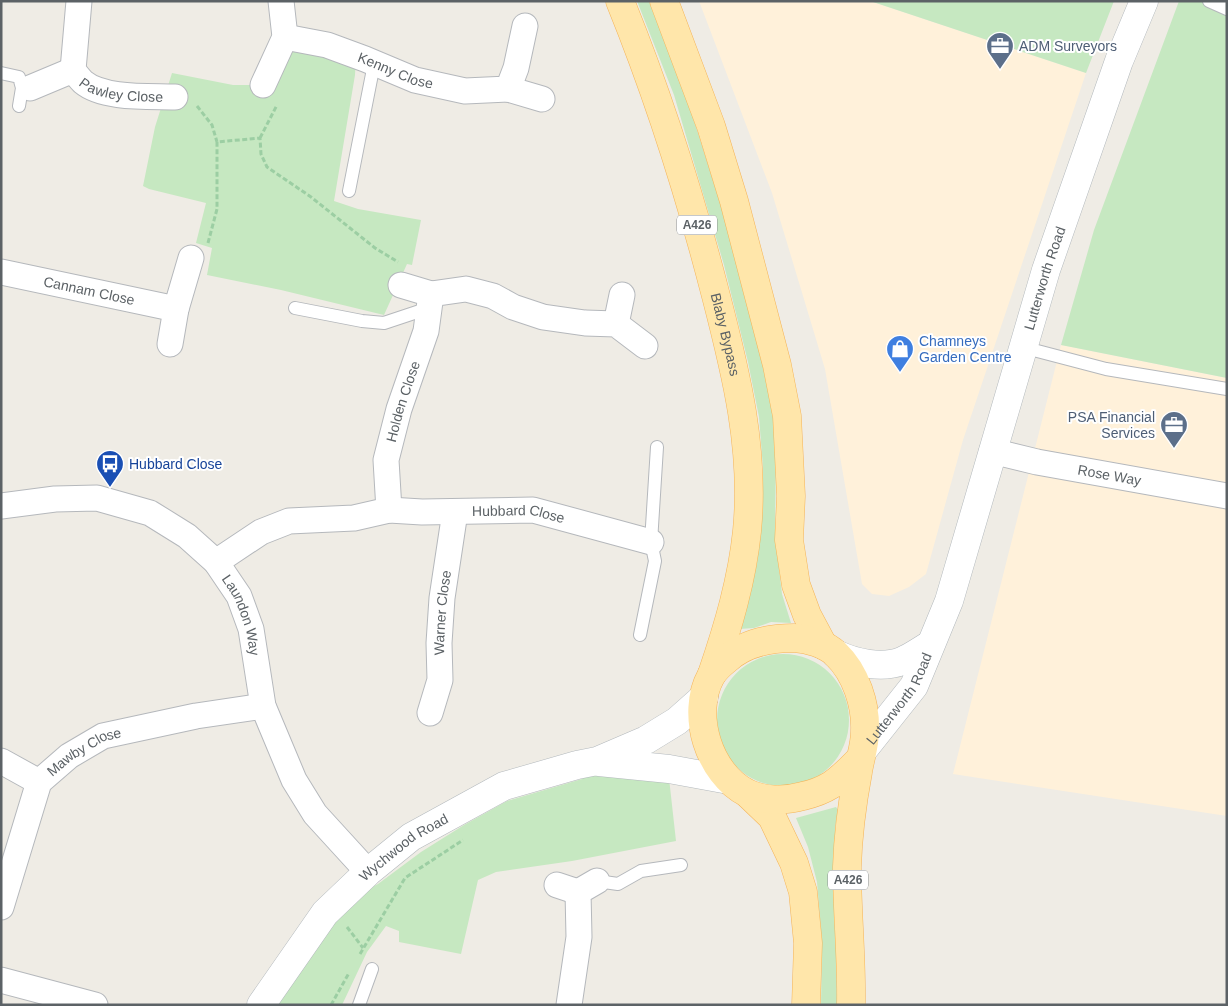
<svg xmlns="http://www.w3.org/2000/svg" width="1228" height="1006" font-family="Arial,sans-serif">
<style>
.commercial{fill:#fff1da}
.green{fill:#c6e8c1}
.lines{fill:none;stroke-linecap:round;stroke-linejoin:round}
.lane-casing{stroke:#b5b8bc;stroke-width:14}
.street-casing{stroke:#b5b8bc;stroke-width:27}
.secondary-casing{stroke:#b3b9bd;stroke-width:29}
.primary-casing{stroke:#f5b458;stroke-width:29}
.path{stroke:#9ccea3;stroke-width:3;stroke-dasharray:5 2.5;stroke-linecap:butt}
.lane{stroke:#fff;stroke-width:12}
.street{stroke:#fff;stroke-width:25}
.secondary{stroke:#fff;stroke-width:28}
.primary{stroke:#ffe6aa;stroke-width:28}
.labels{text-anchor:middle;stroke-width:4;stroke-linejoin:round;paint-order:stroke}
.shield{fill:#fff;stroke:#8d9194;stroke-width:1}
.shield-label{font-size:12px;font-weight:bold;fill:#5c6266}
.service-label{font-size:14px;fill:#4e5e75;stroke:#fff;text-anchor:start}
.street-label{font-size:14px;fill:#5c6266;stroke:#fff}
.shop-label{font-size:14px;fill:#366cbe;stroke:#fff;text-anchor:start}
.transit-label{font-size:14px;fill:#164399;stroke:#fff;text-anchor:start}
</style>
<rect width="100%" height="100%" fill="#efece5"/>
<path class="commercial" d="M 699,1 L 870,1 L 1086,73 L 963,440 L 926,574 L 909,587 L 889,596 L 872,594 L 862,584 L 825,369 L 772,193 Z
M 1061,345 L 1227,378 L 1227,816 L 953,774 Z"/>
<path class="green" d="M 637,1 L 649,1 L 691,111 L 723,212 L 760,343 L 774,416 L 776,447 L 775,533 L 782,594 L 791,623 L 771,622 L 754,628 L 739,629 L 757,563 L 761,520 L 763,468 L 759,417 L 748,362 L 724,265 L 674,95 Z
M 870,1 L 1114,1 L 1086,73 Z
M 1179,1 L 1227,1 L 1227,378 L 1061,345 L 1094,230 Z
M 285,37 L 356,56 L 355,75 L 334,201 L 358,209 L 421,220 L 412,265 L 407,264 L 384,315 L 281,290 L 207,275 L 212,248 L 196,243 L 206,203 L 149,189 L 143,186 L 155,127 L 172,73 L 233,85 L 262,85 Z
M717 720a66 66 0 1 1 132 0a66 66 0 1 1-132 0Z
M 597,761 L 669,778 L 676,841 L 572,861 L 496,872 L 478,880 L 461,954 L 399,942 L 399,931 L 386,926 L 367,952 L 342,1005 L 261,1005 L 331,908 L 378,884 L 421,852 L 464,825 L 507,801 L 582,779 Z
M 836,807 L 838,810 L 835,828 L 837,1005 L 821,1005 L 822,943 L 817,882 L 808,847 L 796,818 Z"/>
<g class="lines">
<defs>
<path id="lane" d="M 1209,1 L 1227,9
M 1,73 L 19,77 L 22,88
M 19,106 L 22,88 L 30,88
M 349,191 L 374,64
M 295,308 L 362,321 L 384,323 L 429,308
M 1022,347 L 1106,369 L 1227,389
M 640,635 L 655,561 L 651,542 L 657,447
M 597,881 L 618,884 L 641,871 L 681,865
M 359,1005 L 372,969"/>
<g id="street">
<path id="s1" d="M 79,1 L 73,70 C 76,74 80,79 83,82 C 103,99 149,96 175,97"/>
<path id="s2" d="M 285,37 L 327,45 L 365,59 L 415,80 L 465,91 L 508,89 L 516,68 L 525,26"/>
<path d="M 263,85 L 285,37 L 281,1"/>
<path d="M 30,88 L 73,70"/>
<path d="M 508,89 L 542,99"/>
<path id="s3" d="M 1,272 L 176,309 L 191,258"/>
<path d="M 401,285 L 431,294"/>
<path d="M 616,324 L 622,295"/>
<path d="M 170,344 L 176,309"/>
<path id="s4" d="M 992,451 L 1037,462 L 1227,496"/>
<path id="s5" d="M 1,506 L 55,499 L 97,498 L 150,513 L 187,536 L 216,562 L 239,596 L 251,629 L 263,706 L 294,780 L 315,814 L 368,872"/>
<path id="s6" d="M 389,510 L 386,460 L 399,409 L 426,331 L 431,294 L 466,289 L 493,296 L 513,307 L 543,317 L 585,323 L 616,324 L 645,346"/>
<path id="s7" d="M 216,562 L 261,532 L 289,521 L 354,518 L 389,510 L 422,512 L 533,510 L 651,542"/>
<path id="s8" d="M 430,713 L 440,680 L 439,643 L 442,598 L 455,512"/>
<path d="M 1,761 L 39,782"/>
<path d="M 557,885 L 578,892"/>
<path id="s9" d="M 1,907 L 39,782 L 69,756 L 103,736 L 196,716 L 263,706"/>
<path d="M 1,980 L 95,1005"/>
<path d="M 569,1005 L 579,937 L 578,892 L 597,881"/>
</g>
<g id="secondary">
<path d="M 836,654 C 855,663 882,669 902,661 C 912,657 921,650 930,645"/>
<path id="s10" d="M 864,749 L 914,686 L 949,601 L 1046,270 L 1119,61 L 1144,1"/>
<path d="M 599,762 L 669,769 L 729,780"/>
<path id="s11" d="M 261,1005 L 325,913 L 368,872 L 411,837 L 504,786 L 577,765 L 597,761 L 646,740 L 677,721 L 704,697"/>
</g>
<g id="primary">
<path id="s12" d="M 620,1 C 659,97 690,195 716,296 C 736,373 755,450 747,531 C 742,580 728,627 712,674"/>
<path d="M 664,1 L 711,126 L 734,201 L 777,365 L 787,416 L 791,496 L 789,540 L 796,585 L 807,615 L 823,645"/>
<path d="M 748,794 L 772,817 L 794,863 L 803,892 L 808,943 L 806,1005"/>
<path d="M 851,1005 C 852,959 847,913 847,867 C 848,835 852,804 858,772 C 860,758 865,746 865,731 C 866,705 856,673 836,654 C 826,644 808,639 794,638 C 771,638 744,643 726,660 C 721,664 714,671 711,676 C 690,714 709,774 747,793 C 764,801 785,801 803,796 C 812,794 823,790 831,785 C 842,778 851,768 860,759"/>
</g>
</defs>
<use href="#lane" class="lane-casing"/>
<use href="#street" class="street-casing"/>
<use href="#secondary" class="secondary-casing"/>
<use href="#primary" class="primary-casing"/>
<path class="path" d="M 197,106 L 212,125 L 217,142
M 260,138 L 277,105
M 208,243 L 217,209 L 217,142 L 260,138 L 261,154 L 267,167 L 311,197 L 375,248 L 398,262
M 347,927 L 363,948
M 360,954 L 405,878 L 463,840
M 331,1005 L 349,973"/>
<use href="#lane" class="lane"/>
<use href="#street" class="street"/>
<use href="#secondary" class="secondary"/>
<use href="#primary" class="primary"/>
</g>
<defs>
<symbol id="office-pin" viewBox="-11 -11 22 30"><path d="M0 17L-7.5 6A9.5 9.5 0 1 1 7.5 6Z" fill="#5c6f8a" stroke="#fff"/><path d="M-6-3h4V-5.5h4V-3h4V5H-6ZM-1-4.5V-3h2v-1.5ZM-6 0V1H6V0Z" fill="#fff"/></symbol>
<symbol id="shop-pin" viewBox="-11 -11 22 30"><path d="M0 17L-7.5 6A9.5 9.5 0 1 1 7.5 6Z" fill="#3f7fe0" stroke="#fff"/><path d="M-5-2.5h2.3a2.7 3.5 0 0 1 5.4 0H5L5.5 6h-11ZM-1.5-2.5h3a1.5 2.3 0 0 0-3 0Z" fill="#fff"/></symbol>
<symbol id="bus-pin" viewBox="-11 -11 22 30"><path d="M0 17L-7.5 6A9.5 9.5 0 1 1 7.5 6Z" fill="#1a4fb4" stroke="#fff"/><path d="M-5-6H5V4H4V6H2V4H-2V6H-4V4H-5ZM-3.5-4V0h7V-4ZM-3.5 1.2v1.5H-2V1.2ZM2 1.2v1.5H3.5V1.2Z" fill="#fff"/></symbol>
</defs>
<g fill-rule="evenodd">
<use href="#office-pin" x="984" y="30" width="32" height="43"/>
<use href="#shop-pin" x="884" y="333" width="32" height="43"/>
<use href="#office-pin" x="1158" y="409" width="32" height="43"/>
<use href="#bus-pin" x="94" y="448" width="32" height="43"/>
</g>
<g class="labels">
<g class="shield">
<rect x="677" y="215.5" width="40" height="19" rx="4"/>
<rect x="828" y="870.5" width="40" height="19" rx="4"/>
</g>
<g class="shield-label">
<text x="697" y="229">A426</text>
<text x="848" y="884">A426</text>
</g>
<g class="service-label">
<text x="1019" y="51">ADM Surveyors</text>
<text x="1155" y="422" text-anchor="end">PSA Financial<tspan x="1155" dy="16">Services</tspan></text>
</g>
<g class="street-label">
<text dy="5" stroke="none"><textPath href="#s2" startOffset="116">Kenny Close</textPath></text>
<text dy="5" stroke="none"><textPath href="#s1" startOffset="125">Pawley Close</textPath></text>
<text dy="5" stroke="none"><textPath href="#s10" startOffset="509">Lutterworth Road</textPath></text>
<text dy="5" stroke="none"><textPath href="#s3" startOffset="90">Cannam Close</textPath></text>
<text dy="5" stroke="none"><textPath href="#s12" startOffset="350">Blaby Bypass</textPath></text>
<text dy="5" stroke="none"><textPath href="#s6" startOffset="111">Holden Close</textPath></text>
<text dy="5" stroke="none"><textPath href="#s4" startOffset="120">Rose Way</textPath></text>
<text dy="5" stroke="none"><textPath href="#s7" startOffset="315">Hubbard Close</textPath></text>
<text dy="5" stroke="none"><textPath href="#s8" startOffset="102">Warner Close</textPath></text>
<text dy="5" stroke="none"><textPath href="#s5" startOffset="294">Laundon Way</textPath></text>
<text dy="5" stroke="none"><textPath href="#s10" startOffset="62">Lutterworth Road</textPath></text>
<text dy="5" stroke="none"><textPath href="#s9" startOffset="186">Mawby Close</textPath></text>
<text dy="5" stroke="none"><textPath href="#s11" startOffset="215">Wychwood Road</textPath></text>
</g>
<g class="shop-label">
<text x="919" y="346">Chamneys<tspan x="919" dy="16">Garden Centre</tspan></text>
</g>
<g class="transit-label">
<text x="129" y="469">Hubbard Close</text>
</g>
</g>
<rect width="1228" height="1006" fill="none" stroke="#5c6266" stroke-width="5"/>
</svg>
